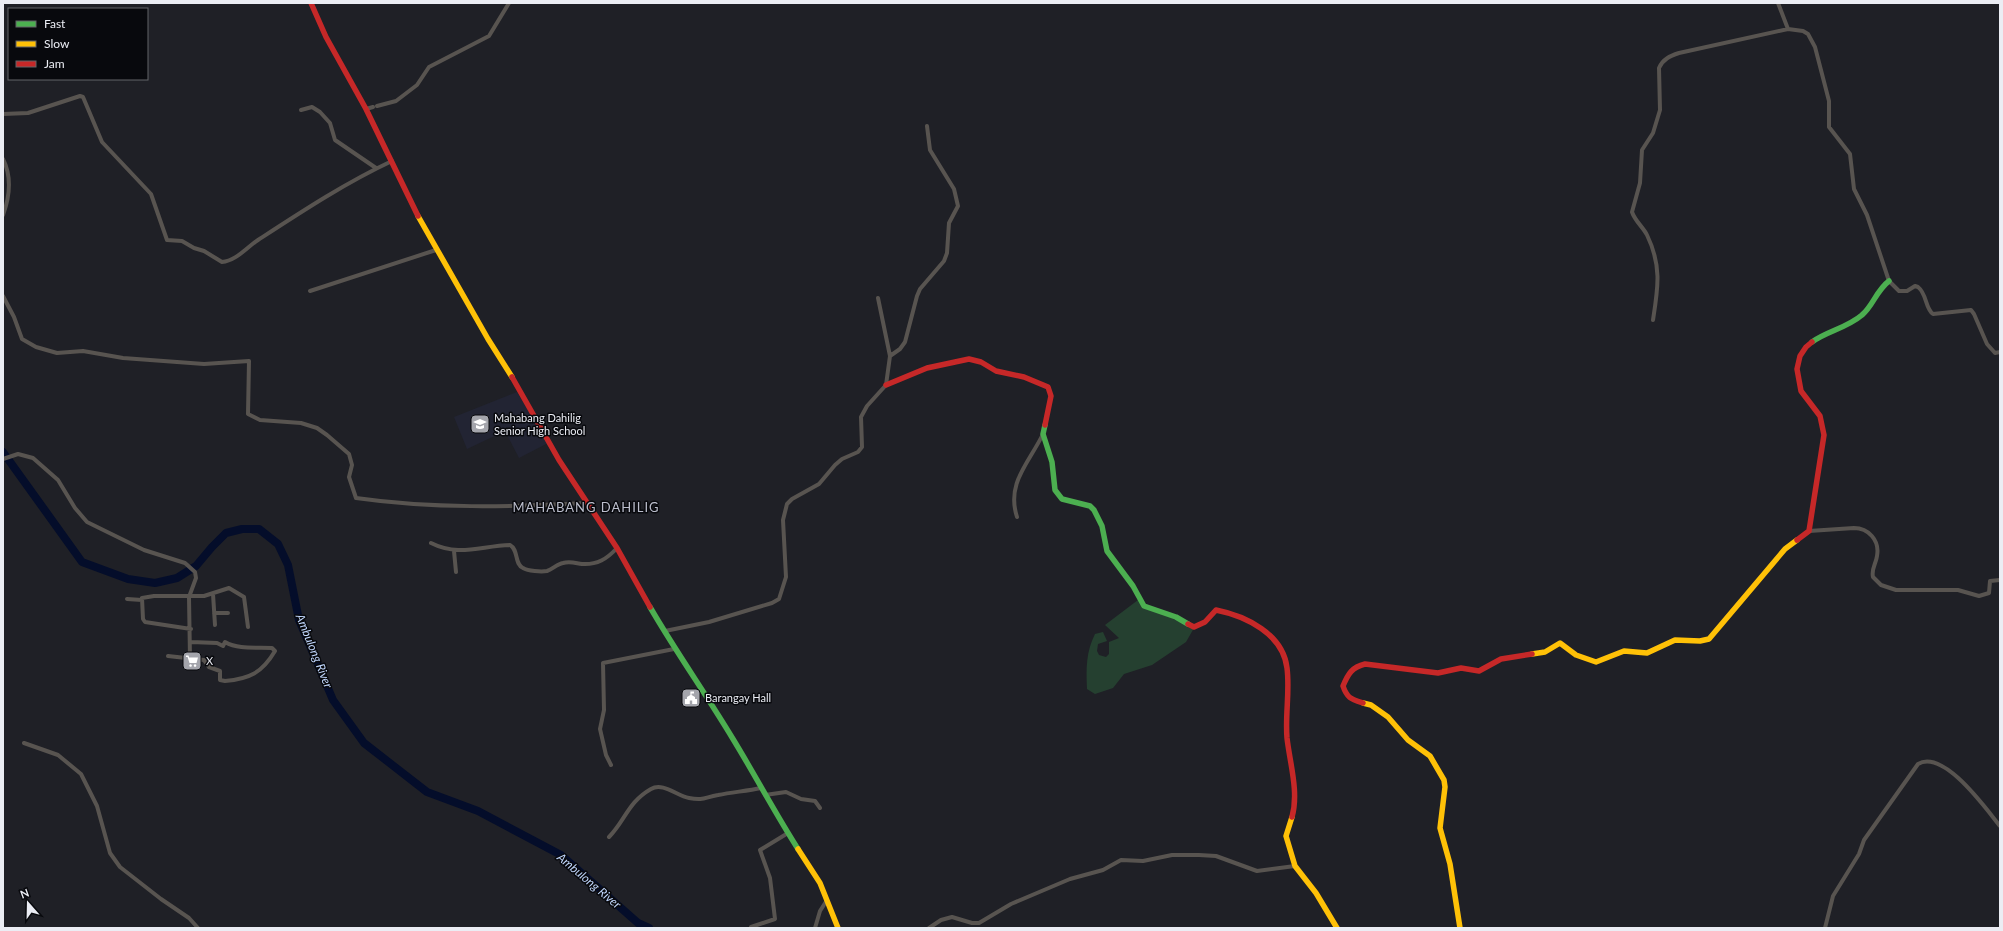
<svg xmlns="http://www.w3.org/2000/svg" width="2003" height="931" font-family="Lato,sans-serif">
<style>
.built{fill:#222433}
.green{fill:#254030}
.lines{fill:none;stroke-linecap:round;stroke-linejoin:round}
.river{stroke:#040d2a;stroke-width:8}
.street{stroke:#585450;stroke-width:4}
.fast{stroke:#4caf50;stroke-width:5.5}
.slow{stroke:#ffc107;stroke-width:5.5}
.jam{stroke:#c62828;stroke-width:5.5}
.labels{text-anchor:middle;stroke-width:3;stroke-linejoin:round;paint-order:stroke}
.poi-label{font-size:11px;fill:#ebedf4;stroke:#08090d;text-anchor:start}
.water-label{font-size:12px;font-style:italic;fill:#c1d7fd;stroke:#08090d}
.quarter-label{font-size:13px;letter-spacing:1px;fill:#bbbecc;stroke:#08090d}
</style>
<rect width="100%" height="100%" fill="#1f2026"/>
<path class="built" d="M 517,392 L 548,443 L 519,458 L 505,431 L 467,449 L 454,417 Z"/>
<path class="green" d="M 1138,600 L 1194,628 L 1186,642 L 1152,665 L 1124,674 L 1113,688 L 1095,694 L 1087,689 C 1086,668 1086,652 1095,634 L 1103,632 L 1107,641 L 1098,644 L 1097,651 L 1099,655 L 1106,657 L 1109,654 L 1109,642 L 1119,638 L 1105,625 Z"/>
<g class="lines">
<path class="river" d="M 3,452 L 82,562 L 128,579 L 155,583 L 177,578 L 196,566 L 212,547 L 226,533 L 242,529 L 259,529 L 278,544 L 288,565 L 299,620 L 333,700 L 364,743 L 427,792 L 478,811 L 561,855 L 638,923 L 649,928"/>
<path class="street" d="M 1778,3 L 1788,29
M 377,106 L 396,101 L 417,85 L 429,67 L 489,36 L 509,3
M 366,109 L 373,107
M 301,110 L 312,107 L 320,112 L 330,123 L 335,140 L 376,168
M 3,114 L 28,113 L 80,96 L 83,97 L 102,142 L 151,194 L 167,240 L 182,241 L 194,248 L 204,251 L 222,262 C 236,261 247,247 258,240 C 301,212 345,183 392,161
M 3,159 C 12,177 10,196 3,215
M 310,291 L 436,250
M 3,296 L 14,317 L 22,339 L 36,347 L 57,353 L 83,351 L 123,358 L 204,364 L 249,361 L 248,414 L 260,420 L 301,423 L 317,428 L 327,435 L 349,454 L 352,465 L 349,477 L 356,498 C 433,509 510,507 587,503
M 878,298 L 890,356
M 1653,320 C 1658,288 1662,266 1647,235 C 1643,227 1635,221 1632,212 L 1640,183 L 1642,150 L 1653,133 L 1660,110 L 1659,68 C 1663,59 1670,56 1679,53 L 1788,29 L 1803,31 L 1808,34 L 1815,47 L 1829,101 L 1829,127 L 1850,154 L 1854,189 L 1867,215 L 1889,281 L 1899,291 L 1907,291 L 1915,286 L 1918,287 C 1927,294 1925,308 1933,314 L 1971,310 L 1974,314 L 1987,344 L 1995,353 L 2000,352
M 3,459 L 18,454 L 33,458 L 58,480 L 75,508 L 87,522 L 144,550 L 185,563 L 195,572 L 196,578 L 189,597 L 190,659
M 1017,517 C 1006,483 1029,463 1043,434
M 1809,531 L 1854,528 C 1868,528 1880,540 1877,556 C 1876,564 1871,569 1873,577 L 1881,585 L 1896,590 L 1958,590 L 1979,596 L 1989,593 L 1990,581 L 2000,580
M 431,543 C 459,557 480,546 510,545 C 519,550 514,564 523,568 C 528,571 541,572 547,571 C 553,569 557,564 563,563 C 570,561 575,563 582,564 C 597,565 607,559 617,548
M 454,551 L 456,572
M 213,594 L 215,625
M 127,599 L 142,600
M 214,613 L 228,613
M 191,629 L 145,622 L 143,619 L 142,598 L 154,596 L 204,596 L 229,588 L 244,597 L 248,627
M 665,631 L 709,622 L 772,603 L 779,599 L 786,577 L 783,520 L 787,504 L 792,499 L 819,484 L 835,465 L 842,459 L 858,452 L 862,447 L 861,417 L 867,406 L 886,385 L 890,356 L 900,349 L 905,342 L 917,296 L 920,289 L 944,261 L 947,253 L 949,223 L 958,206 L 954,189 L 930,150 L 927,126
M 168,656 L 204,660 L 209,667 L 220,671 L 220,680 L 225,681 C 249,679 262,673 275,651 L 272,648 C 256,647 239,650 225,642 L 223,646 L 217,643 L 191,642
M 24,743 L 58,755 L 81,774 L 97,806 L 110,853 L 120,867 L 161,899 L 189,918 L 198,928
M 611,765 L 606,755 L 600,729 L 604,710 L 603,663 L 674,649
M 765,795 L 786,792 L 801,799 L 815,801 L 820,808
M 609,837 C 625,821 628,802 651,789 C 663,782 677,796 689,798 C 704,801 705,797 718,795 C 733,792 747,791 761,788
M 751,927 L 775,919 L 770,878 L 760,850 L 788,833
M 815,928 L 820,911 L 827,900
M 929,928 L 941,920 L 952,917 L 972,923 L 979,923 L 1011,904 L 1070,879 L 1103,870 L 1121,860 L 1143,861 L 1172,855 L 1199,855 L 1216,856 L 1257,871 L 1295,866
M 1825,928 L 1833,896 L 1859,854 L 1864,840 L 1918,764 C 1944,749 1986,809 2000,826"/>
<path class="fast" d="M 1812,342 C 1827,331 1847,328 1862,315 C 1873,306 1876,291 1889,281
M 1045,425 L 1043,434 L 1052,462 L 1055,490 L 1062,499 L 1090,506 L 1094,510 L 1102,526 L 1107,551 L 1133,586 L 1144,606 L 1176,617 L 1188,624
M 650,607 C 676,652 706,694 733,739 C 755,775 775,813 798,849"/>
<path class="slow" d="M 418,216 L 488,339 L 512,377
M 1532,654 L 1545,652 L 1560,643 L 1576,655 L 1596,662 L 1624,651 L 1647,653 L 1675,640 L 1700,641 L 1709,639 L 1785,549 L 1797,540
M 1363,703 L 1371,705 L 1388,717 L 1408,740 L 1430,756 L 1444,780 L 1445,787 L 1440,828 L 1450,864 L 1460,928
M 1292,817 L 1286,836 L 1295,866 L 1316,893 L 1337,928
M 798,849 L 820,883 L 838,928"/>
<path class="jam" d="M 311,3 L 326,37 L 366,109 L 418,216
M 512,377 L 559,460 L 617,548 L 650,607
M 886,385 L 927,368 L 969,359 L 981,362 L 996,371 L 1024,377 L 1048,387 L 1051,396 L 1045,425
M 1797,540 L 1809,531 L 1824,435 L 1820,416 L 1801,391 L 1797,369 L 1800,356 L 1806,347 L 1812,342
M 1188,624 L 1194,627 L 1205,622 L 1216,610 C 1246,616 1283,634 1287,668 C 1290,691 1285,715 1287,738 C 1290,764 1299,792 1292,817
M 1363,703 C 1351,699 1347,698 1343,686 C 1348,674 1352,667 1365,664 L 1438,673 L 1461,668 L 1479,671 L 1501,659 L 1532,654"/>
</g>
<defs>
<symbol id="school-square" viewBox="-11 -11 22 22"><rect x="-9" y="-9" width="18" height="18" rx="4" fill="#a4a5ac" stroke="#08090d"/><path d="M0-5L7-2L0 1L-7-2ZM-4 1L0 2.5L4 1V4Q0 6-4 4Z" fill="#fff"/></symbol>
<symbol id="supermarket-square" viewBox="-11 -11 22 22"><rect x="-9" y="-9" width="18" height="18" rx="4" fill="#a4a5ac" stroke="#08090d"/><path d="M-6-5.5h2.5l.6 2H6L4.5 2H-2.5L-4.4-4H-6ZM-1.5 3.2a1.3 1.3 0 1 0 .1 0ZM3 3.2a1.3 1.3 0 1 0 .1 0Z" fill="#fff"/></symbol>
<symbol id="civic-square" viewBox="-11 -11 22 22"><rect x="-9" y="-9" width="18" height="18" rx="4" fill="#a4a5ac" stroke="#08090d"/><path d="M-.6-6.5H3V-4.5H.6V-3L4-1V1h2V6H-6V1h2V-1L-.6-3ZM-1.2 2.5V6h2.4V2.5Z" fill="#fff"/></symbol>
</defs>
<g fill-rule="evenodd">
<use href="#school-square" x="469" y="413" width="22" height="22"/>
<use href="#supermarket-square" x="181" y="650" width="22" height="22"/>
<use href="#civic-square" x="680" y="687" width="22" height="22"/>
</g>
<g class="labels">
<g class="poi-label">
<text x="494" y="422">Mahabang Dahilig<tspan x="494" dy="13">Senior High School</tspan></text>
<text x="206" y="665">X</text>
<text x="705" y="702">Barangay Hall</text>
</g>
<g class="water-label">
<text transform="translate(314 651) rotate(68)" y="4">Ambulong River</text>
<text transform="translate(589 881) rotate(40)" y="4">Ambulong River</text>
</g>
<g class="quarter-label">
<text x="586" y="512">MAHABANG DAHILIG</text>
</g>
</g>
<rect width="2003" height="931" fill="none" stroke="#ebedf4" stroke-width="8"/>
<rect x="8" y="8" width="140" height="72" fill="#08090d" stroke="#636469"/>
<rect x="16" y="21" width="20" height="6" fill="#4caf50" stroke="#636469"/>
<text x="44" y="28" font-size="12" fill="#ebedf4">Fast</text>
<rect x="16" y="41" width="20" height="6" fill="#ffc107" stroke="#636469"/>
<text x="44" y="48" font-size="12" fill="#ebedf4">Slow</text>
<rect x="16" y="61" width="20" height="6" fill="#c62828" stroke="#636469"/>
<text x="44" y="68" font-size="12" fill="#ebedf4">Jam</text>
<g transform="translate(28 903) rotate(340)" stroke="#08090d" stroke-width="3" paint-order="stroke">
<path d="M0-3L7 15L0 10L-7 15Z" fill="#ebedf4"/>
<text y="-6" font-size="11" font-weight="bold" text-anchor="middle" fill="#ebedf4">N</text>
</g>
</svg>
